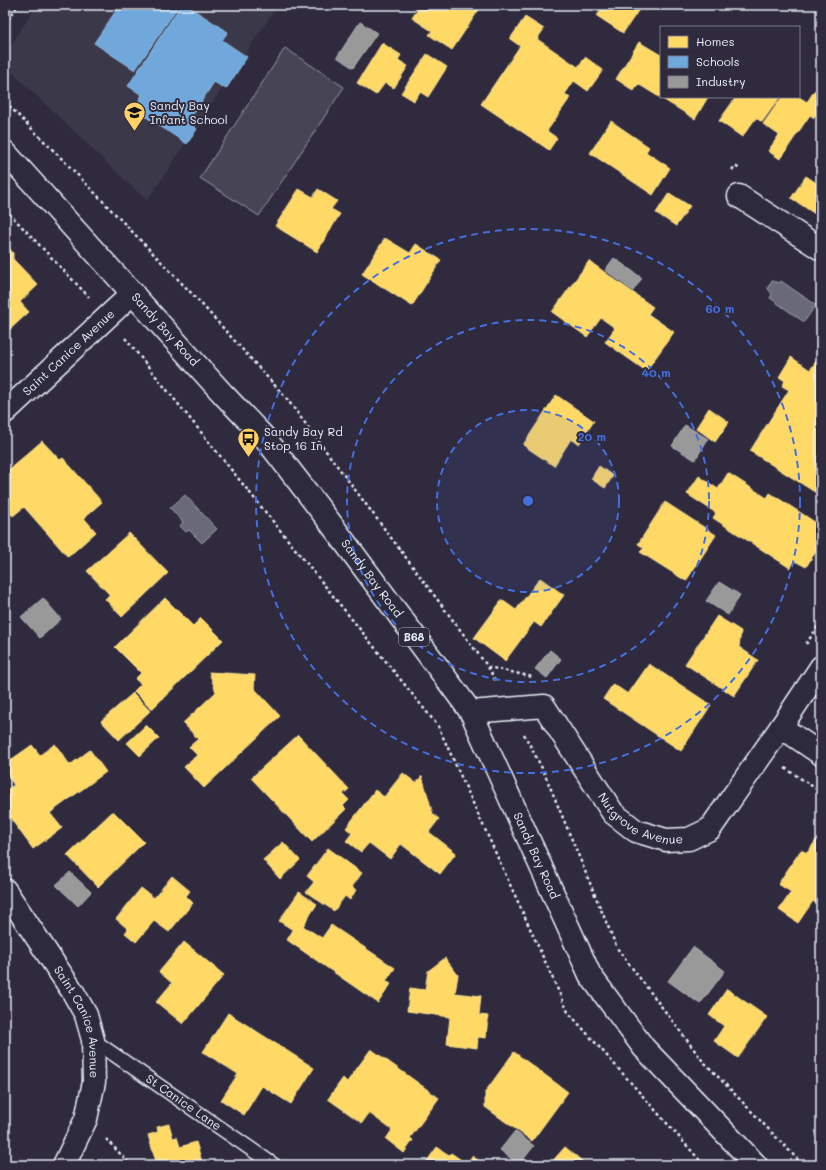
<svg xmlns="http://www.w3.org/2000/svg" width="826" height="1170" font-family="Mali,sans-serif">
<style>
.built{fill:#3b3749}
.green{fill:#464455;stroke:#979aa6}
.water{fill:#696978;stroke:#9c9fab}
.homes{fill:#ffd966;stroke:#f8e092}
.schools{fill:#6fa8dc;stroke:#93bee4}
.industry{fill:#999;stroke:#b1b3b6}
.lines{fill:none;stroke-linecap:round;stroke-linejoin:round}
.service-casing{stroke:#e8f1f8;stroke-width:16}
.minor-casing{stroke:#e8f1f8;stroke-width:25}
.primary-casing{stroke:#e8f1f8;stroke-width:25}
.path{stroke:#e8f1f8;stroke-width:2.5;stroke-dasharray:3 3;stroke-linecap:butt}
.service{stroke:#2f2a3d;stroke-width:13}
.minor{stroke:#2f2a3d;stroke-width:22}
.primary{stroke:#2f2a3d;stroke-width:22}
.ring{fill:none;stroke:#466fde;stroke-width:2;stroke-dasharray:7 5}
.labels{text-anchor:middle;stroke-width:4;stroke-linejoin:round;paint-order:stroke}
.shield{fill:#2f2a3d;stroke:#b0b5c0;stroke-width:1}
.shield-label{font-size:11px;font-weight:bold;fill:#e8f1f8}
.poi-label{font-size:12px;fill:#e8f1f8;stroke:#2f2a3d;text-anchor:start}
.street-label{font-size:12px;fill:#e8f1f8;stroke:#2f2a3d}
.centre{fill:#466fde;stroke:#2f2a3d;stroke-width:2}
.ring-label{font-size:12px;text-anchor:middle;font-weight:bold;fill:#466fde;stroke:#2f2a3d;stroke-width:4;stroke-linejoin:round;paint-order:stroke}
</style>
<rect width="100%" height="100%" fill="#2f2a3d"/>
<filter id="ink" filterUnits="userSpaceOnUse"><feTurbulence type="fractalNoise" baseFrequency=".025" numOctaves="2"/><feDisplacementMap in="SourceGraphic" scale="8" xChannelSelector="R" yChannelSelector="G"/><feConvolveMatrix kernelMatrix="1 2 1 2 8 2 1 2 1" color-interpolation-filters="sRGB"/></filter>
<g filter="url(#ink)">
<path class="built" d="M 37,5 L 278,5 L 147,201 L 5,66 L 5,54 Z"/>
<path class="green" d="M 285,48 L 344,87 L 259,216 L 200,178 Z"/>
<path class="water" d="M 772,281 L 779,283 L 781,281 L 816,305 L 804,322 L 770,298 L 772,294 L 768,289 L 768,287 Z
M 185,495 L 217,529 L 202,543 L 189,530 L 186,532 L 180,526 L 183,522 L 170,508 Z"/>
<path class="homes" d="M 421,5 L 482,5 L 452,50 L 429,35 L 432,31 L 412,18 Z
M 604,5 L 642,5 L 623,33 L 597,16 Z
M 525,17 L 544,29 L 537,39 L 578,67 L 585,57 L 603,70 L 588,91 L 574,81 L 565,94 L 570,98 L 547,131 L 557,138 L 549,150 L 481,104 L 520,46 L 510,39 Z
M 639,42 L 661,55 L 661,97 L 708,97 L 695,119 L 638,84 L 634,91 L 616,79 Z
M 382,43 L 401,55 L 398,60 L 408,66 L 394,88 L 385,83 L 376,95 L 357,83 Z
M 427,54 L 447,67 L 428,97 L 420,92 L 414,101 L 401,93 Z
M 815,90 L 821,94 L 821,108 L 814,118 L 810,115 L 780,159 L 768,151 L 779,135 L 763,124 L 782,97 L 799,97 L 807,102 Z
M 736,97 L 780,97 L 762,122 L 756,118 L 742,137 L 719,121 Z
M 611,121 L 649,147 L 646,152 L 670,168 L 653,195 L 590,153 Z
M 806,176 L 821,186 L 821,218 L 791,198 Z
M 299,189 L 313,197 L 318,189 L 337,201 L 331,209 L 340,214 L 317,252 L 275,226 Z
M 669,193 L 690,206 L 676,226 L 656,213 Z
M 385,238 L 410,253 L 416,244 L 441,260 L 412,306 L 362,274 Z
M 5,247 L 8,247 L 13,253 L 13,259 L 38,285 L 20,302 L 29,312 L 6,333 Z
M 589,261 L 653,307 L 648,314 L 674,332 L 646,371 L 605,342 L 615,328 L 601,318 L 587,337 L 552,312 Z
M 791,357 L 810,370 L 819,357 L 821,358 L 821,425 L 818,424 L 816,428 L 821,431 L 821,496 L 750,451 L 789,390 L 782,386 L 785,381 L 779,377 Z
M 556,395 L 594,421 L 579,444 L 571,439 L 554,466 L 523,445 Z
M 709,408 L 729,422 L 715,442 L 696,428 Z
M 42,441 L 60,460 L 63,458 L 102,502 L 84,518 L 96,532 L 68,557 L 24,507 L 13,516 L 5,507 L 5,473 Z
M 599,466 L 613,476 L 605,488 L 591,479 Z
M 728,473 L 767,498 L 770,493 L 821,526 L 821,543 L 806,567 L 795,561 L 790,568 L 713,518 L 716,513 L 687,494 L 699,476 L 718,489 Z
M 665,502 L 716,535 L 686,581 L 640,552 L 644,548 L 638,544 Z
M 129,533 L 168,573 L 122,617 L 105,599 L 110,595 L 87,571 Z
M 540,578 L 564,595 L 541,627 L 534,622 L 505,661 L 474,638 L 502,600 L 516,610 Z
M 165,598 L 193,626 L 201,618 L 223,640 L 152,709 L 134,691 L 141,684 L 135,679 L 141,673 L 115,647 Z
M 717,616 L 741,631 L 739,647 L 758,660 L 734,696 L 685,664 Z
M 649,664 L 711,705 L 681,751 L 603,699 L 613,684 L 628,694 Z
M 209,672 L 255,675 L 254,688 L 280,716 L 204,788 L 184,767 L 197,755 L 189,747 L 198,739 L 183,723 L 216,692 Z
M 133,693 L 150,711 L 119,740 L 101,721 Z
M 146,725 L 159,738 L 140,756 L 127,743 Z
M 298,735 L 349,789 L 343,794 L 349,800 L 343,806 L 346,809 L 312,842 L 251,778 Z
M 55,744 L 70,765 L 90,750 L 106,772 L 50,813 L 62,828 L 33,849 L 5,811 L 5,791 L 14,785 L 5,772 L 5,764 L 32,745 L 40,755 Z
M 403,773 L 416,783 L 422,776 L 433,814 L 439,819 L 429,832 L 456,853 L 440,874 L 401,844 L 390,859 L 369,843 L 361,852 L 346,841 L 352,833 L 346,828 L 375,790 L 384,797 Z
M 113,811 L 144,842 L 98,887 L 67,855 Z
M 817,839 L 821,841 L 821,905 L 820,906 L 813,901 L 798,923 L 779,910 L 791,892 L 778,884 L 801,850 L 807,853 Z
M 283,842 L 300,860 L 280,879 L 263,860 Z
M 328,848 L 362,873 L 352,887 L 356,890 L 350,900 L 345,896 L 334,911 L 306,892 L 314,882 L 307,876 Z
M 172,876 L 190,891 L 186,896 L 193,903 L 169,932 L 154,921 L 136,942 L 125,933 L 128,929 L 116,919 L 141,888 L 154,898 Z
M 299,892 L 317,904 L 303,926 L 322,938 L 331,925 L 395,968 L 386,981 L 391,984 L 378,1003 L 287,940 L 293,930 L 279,921 Z
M 184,942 L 224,975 L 183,1024 L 156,1002 L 172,983 L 159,972 Z
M 445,958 L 458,975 L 455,993 L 481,996 L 479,1015 L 488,1016 L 486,1038 L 478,1037 L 477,1048 L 447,1044 L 450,1017 L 407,1011 L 410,988 L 425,990 L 428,971 Z
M 727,989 L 767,1017 L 738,1058 L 714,1041 L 724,1026 L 709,1015 Z
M 228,1013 L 314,1068 L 291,1104 L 262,1086 L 244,1115 L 221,1100 L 238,1074 L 203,1052 Z
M 371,1049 L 439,1098 L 410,1138 L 413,1140 L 404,1153 L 386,1139 L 392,1130 L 369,1113 L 362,1123 L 328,1099 L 343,1078 L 347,1082 Z
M 514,1052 L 568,1092 L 532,1141 L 485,1107 L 485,1092 Z
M 169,1124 L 173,1138 L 177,1137 L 180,1147 L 196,1142 L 203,1165 L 157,1165 L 148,1135 L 158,1132 L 157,1127 Z
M 437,1147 L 449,1155 L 451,1153 L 467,1164 L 472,1156 L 485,1165 L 424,1165 Z
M 565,1147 L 587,1165 L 549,1165 Z"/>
<path class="schools" d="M 120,5 L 179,5 L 135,70 L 94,43 Z
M 181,5 L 186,5 L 228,32 L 222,40 L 247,57 L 226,89 L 214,82 L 188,122 L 197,129 L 187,144 L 134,109 L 142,95 L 128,86 Z"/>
<path class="industry" d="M 360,22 L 377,33 L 353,68 L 337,57 Z
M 614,258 L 642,278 L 633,291 L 605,270 Z
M 685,425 L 708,439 L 695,460 L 672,446 Z
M 719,582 L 740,595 L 728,615 L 706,601 Z
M 43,598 L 61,619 L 40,638 L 21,617 Z
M 550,650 L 561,659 L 547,678 L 535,669 Z
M 70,872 L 91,892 L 78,906 L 56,885 Z
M 693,947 L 725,971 L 700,1004 L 668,981 Z
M 515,1131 L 534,1146 L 519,1165 L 500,1150 Z"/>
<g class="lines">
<defs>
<g id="service">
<path id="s1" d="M 93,1040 L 274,1165"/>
</g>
<g id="minor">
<path d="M 739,196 L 821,249"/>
<path id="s2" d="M 5,412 L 133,293"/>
<path id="s3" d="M 471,712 L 544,706 L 613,813 L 636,831 L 666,840 L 689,839 L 710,829 L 781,727 L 821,667"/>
<path d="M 781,727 L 821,754"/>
<path id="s4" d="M 5,890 L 73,992 L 86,1015 L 93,1040 L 94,1082 L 86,1119 L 64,1165"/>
</g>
<g id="primary">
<path id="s5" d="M 5,152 L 223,394 L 265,438 L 329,521 L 471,712 L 590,975 L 644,1048 L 756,1165"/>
</g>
</defs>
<use href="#service" class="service-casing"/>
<use href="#minor" class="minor-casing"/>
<use href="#primary" class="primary-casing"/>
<path class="path" d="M 5,24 L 18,5
M 5,102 L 68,165 L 197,299 L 287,399 L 488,667 L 529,676 L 534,678
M 732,170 L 735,166 L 740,169
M 5,209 L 89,297
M 125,338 L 438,726 L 568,1012 L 704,1165
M 806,644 L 821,622
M 488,667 L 496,682
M 524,734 L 543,770 L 617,948 L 702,1060 L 803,1165
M 785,768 L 821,792
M 106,1139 L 131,1165"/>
<use href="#service" class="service"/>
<use href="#minor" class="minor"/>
<use href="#primary" class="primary"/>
</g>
</g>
<circle cx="528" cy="501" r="91" fill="#466fde" fill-opacity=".12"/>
<g class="ring">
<circle cx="528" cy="501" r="91"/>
<circle cx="528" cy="501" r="181"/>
<circle cx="528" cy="501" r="272"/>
</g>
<defs>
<symbol id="school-pin" viewBox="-11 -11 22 30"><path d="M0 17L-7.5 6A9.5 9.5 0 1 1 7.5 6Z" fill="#ffd166" stroke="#2f2a3d"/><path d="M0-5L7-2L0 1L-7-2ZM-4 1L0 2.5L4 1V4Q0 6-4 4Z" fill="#111"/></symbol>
<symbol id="bus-pin" viewBox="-11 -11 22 30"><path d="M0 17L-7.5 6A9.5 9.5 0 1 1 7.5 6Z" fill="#ffd166" stroke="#2f2a3d"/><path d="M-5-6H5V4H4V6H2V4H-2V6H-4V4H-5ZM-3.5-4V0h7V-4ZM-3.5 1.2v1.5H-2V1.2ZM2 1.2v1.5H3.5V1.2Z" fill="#111"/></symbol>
</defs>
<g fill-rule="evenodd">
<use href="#school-pin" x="122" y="100" width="25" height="34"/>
<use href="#bus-pin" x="236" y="426" width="25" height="34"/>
</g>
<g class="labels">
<rect class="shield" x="399" y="628" width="30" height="18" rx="3"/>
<g class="shield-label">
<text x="414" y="641">B68</text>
</g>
<g class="poi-label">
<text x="150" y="110">Sandy Bay<tspan x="150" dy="14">Infant School</tspan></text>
<text x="264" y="436">Sandy Bay Rd<tspan x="264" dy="14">Stop 16 In</tspan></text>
</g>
<g class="street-label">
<text dy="4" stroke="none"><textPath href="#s5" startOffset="239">Sandy Bay Road</textPath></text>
<text dy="4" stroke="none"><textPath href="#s2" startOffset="87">Saint Canice Avenue</textPath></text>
<text dy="4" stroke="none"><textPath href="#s5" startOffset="563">Sandy Bay Road</textPath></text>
<text dy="4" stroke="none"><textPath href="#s3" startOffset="228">Nutgrove Avenue</textPath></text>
<text dy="4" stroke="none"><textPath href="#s5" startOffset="887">Sandy Bay Road</textPath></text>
<text dy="4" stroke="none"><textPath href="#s4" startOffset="153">Saint Canice Avenue</textPath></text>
<text dy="4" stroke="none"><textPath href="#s1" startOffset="110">St Canice Lane</textPath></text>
</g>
</g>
<circle cx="528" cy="501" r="6" class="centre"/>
<g class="ring-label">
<text x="720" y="313">60 m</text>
<text x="656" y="377">40 m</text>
<text x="592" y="441">20 m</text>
</g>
<rect width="826" height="1170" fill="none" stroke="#2f2a3d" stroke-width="20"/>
<rect x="10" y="10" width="806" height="1150" fill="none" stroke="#e8f1f8" stroke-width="1.5" filter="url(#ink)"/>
<rect x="660" y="26" width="140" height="72" fill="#2f2a3d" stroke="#797a88"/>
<rect x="668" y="36" width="20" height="12" fill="#ffd966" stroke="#797a88"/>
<text x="696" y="46" font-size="12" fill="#e8f1f8">Homes</text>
<rect x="668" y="56" width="20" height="12" fill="#6fa8dc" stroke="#797a88"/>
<text x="696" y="66" font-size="12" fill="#e8f1f8">Schools</text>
<rect x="668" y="76" width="20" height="12" fill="#999999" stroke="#797a88"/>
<text x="696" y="86" font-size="12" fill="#e8f1f8">Industry</text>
</svg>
